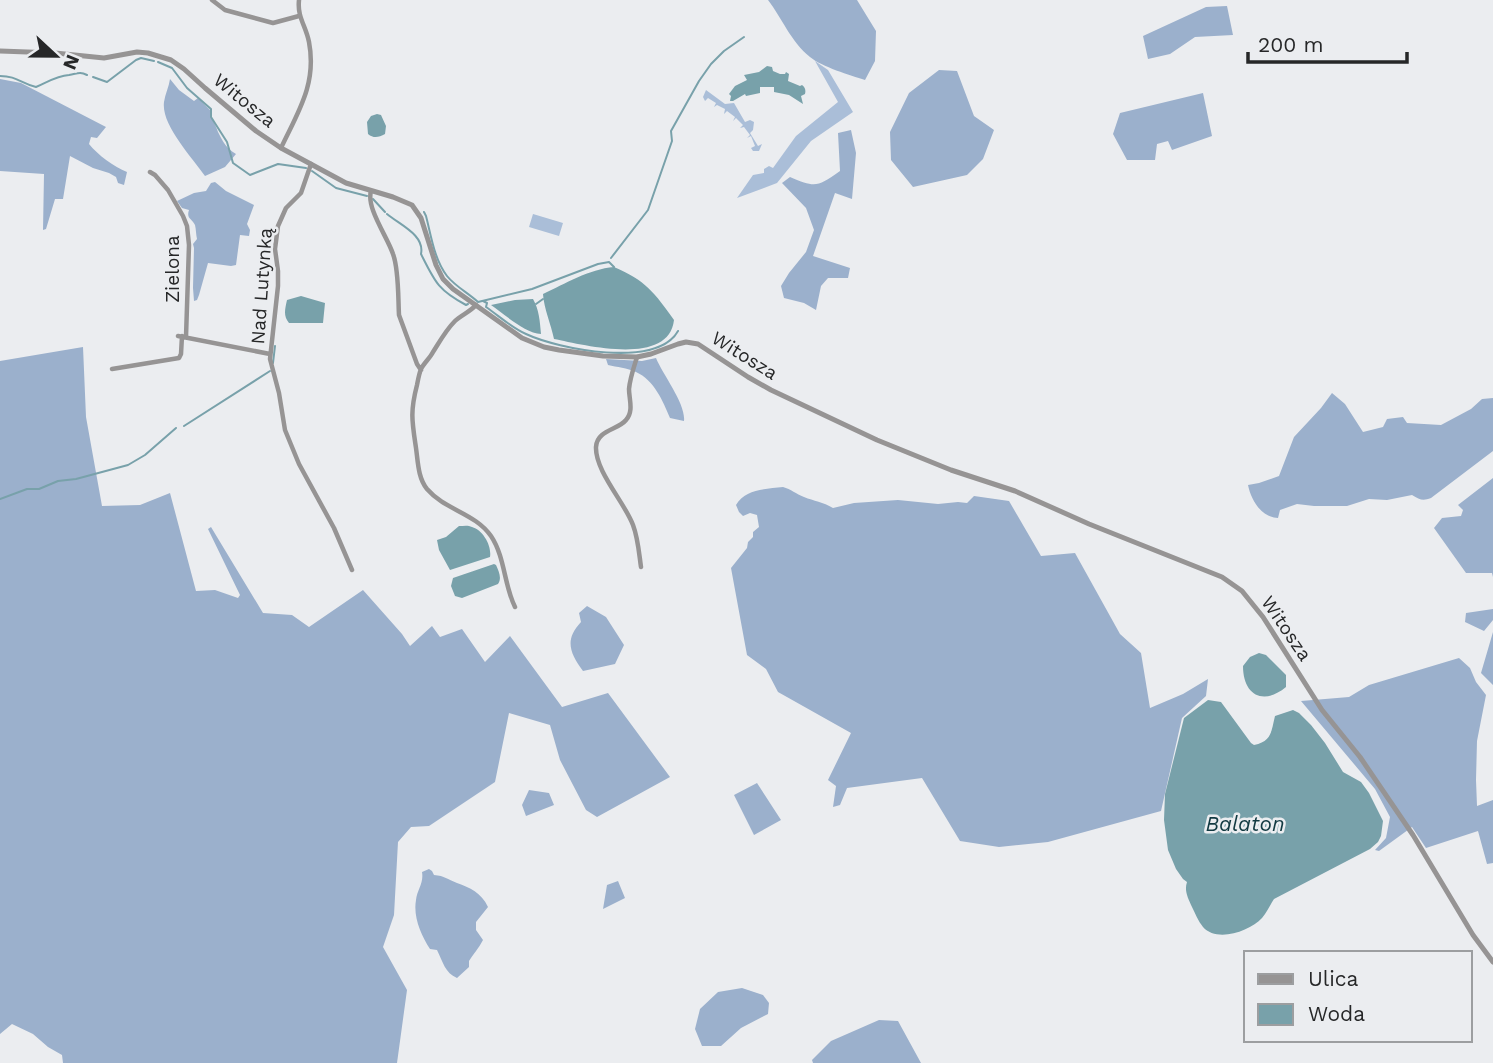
<svg xmlns="http://www.w3.org/2000/svg" width="1493" height="1063" font-family="'Work Sans',sans-serif">
<style>
.green{fill:#aabed8}
.forest{fill:#9bb0cc}
.water{fill:#78a1aa}
.lines{fill:none;stroke-linecap:round;stroke-linejoin:round}
.stream{stroke:#78a1aa;stroke-width:2}
.minor{stroke:#969494;stroke-width:4.5}
.tertiary{stroke:#969494;stroke-width:5}
.labels{text-anchor:middle;stroke-width:5;stroke-linejoin:round;paint-order:stroke}
.street-label{font-size:19px;fill:#262728;stroke:#ebedf0}
.water-label{font-size:21px;font-style:italic;fill:#113941;stroke:#ebedf0}
</style>
<rect width="100%" height="100%" fill="#ebedf0"/>
<path class="green" d="M 815,61 L 828,70 L 853,112 L 811,141 L 777,183 L 737,198 L 753,175 L 764,173 L 764,169 L 769,166 L 773,168 L 796,136 L 838,102 Z
M 706,90 L 725,104 L 734,103 L 745,122 L 750,120 L 754,122 L 753,130 L 750,133 L 758,146 L 762,144 L 759,151 L 753,151 L 751,148 L 755,146 L 751,136 L 747,138 L 750,135 L 744,127 L 740,128 L 743,125 L 736,118 L 733,121 L 735,117 L 727,111 L 724,114 L 725,109 L 717,105 L 714,107 L 716,103 L 708,98 L 705,101 L 703,97 Z
M 533,214 L 563,223 L 559,236 L 529,227 Z"/>
<path class="forest" d="M 768,0 L 857,0 L 876,31 L 875,61 L 865,80 C 850,75 822,67 810,57 C 791,42 782,18 768,0 Z
M 1227,6 L 1233,35 L 1195,37 L 1170,54 L 1148,59 L 1143,36 L 1206,7 Z
M 939,70 L 957,71 L 974,116 L 994,130 L 983,159 L 967,175 L 913,187 L 891,160 L 890,132 L 909,93 Z
M 0,79 L 21,83 L 106,127 L 97,138 L 91,137 L 89,144 C 98,155 114,167 127,172 L 124,185 L 118,183 L 116,177 L 109,173 L 93,168 L 70,156 L 63,199 L 55,199 L 46,229 L 43,230 L 44,174 L 0,171 Z
M 170,79 L 179,90 L 194,101 L 198,98 L 210,110 C 211,119 215,123 218,132 C 223,142 226,148 236,154 L 225,167 L 205,176 C 192,157 161,125 164,102 C 165,94 169,87 170,79 Z
M 1203,93 L 1212,136 L 1172,150 L 1168,141 L 1157,144 L 1155,160 L 1127,160 L 1113,134 L 1120,113 Z
M 851,130 L 856,153 L 852,199 L 835,193 L 813,256 L 850,268 L 848,278 L 828,278 L 821,286 L 816,310 L 804,303 L 784,298 L 781,286 L 789,273 L 806,252 L 814,230 L 806,208 L 782,183 L 790,177 C 816,188 817,187 840,171 L 838,133 Z
M 215,182 L 226,191 L 254,205 L 247,224 L 250,230 L 249,236 L 240,235 L 236,265 L 231,266 L 208,263 L 199,295 L 197,300 L 194,301 L 193,288 L 194,248 L 193,244 L 197,239 C 196,235 196,229 195,225 C 192,218 186,219 189,210 L 182,208 L 177,201 L 194,193 L 206,191 L 211,183 Z
M 83,347 L 86,417 L 102,506 L 140,505 L 170,493 L 196,591 L 215,590 L 238,598 L 240,595 L 208,529 L 211,527 L 263,613 L 292,615 L 309,627 L 363,590 L 402,634 L 410,646 L 432,626 L 440,637 L 462,629 L 485,662 L 510,636 L 562,707 L 608,693 L 670,777 L 597,817 L 586,810 L 560,760 L 550,725 L 509,713 L 495,782 L 429,826 L 411,827 L 398,842 L 394,915 L 383,947 L 407,990 L 397,1063 L 63,1063 L 62,1055 L 48,1047 L 33,1034 L 12,1024 L 0,1034 L 0,361 Z
M 656,358 C 663,375 686,404 684,421 L 670,418 C 663,401 654,380 636,372 C 627,368 617,367 608,365 L 606,359 L 642,361 Z
M 1332,393 L 1345,404 L 1363,432 L 1383,427 L 1387,419 L 1403,417 L 1407,423 L 1441,425 L 1471,409 L 1482,399 L 1493,398 L 1493,451 L 1431,498 C 1423,501 1420,500 1412,495 L 1387,500 L 1369,499 L 1347,506 L 1314,506 L 1297,504 L 1280,510 L 1278,518 C 1261,517 1251,500 1248,485 L 1259,483 L 1279,476 L 1294,437 L 1321,408 Z
M 1493,478 L 1493,577 L 1492,573 L 1466,573 L 1434,528 L 1442,518 L 1461,516 L 1463,510 L 1458,505 Z
M 783,487 C 791,489 796,494 804,497 C 814,501 823,502 833,508 L 854,503 L 898,500 L 938,504 L 958,502 L 967,503 L 974,496 L 1009,501 L 1041,556 L 1075,553 L 1120,634 L 1141,653 L 1150,708 L 1183,694 L 1208,679 L 1206,696 L 1182,718 L 1161,811 L 1048,842 L 999,847 L 960,841 L 922,778 L 847,788 L 840,805 L 833,807 L 836,786 L 828,780 L 851,733 L 778,692 L 766,669 L 747,655 L 731,568 L 747,548 L 748,542 L 753,537 L 753,532 L 759,527 L 757,515 L 750,513 L 743,516 L 739,512 L 736,505 C 745,489 766,489 783,487 Z
M 587,606 L 606,617 L 624,645 L 615,664 L 583,671 C 570,653 564,640 581,622 L 579,613 Z
M 1493,609 L 1493,620 L 1484,631 L 1465,622 L 1466,613 Z
M 1493,632 L 1493,685 L 1481,673 Z
M 1459,658 L 1470,668 L 1476,682 L 1486,695 L 1477,741 L 1476,780 L 1477,806 L 1493,800 L 1493,863 L 1487,864 L 1478,831 L 1426,848 L 1412,827 L 1379,851 L 1375,850 L 1386,838 L 1390,817 L 1375,789 L 1301,701 L 1349,697 L 1369,685 Z
M 757,783 L 781,820 L 754,835 L 734,795 Z
M 529,790 L 549,793 L 554,805 L 526,816 L 522,805 Z
M 429,869 L 432,871 L 434,875 C 445,876 447,879 457,883 C 470,888 481,892 488,907 L 476,922 L 476,930 L 483,940 C 479,948 473,954 469,961 L 469,967 L 457,978 C 445,973 443,962 437,950 L 430,949 C 421,935 413,917 416,900 C 417,890 424,883 422,872 Z
M 618,881 L 625,898 L 603,909 L 607,885 Z
M 742,988 L 763,995 L 769,1003 L 768,1014 L 741,1028 L 721,1046 L 702,1046 L 695,1029 L 700,1009 L 718,992 Z
M 879,1020 L 898,1021 L 921,1063 L 813,1063 L 812,1060 L 831,1041 Z"/>
<path class="water" d="M 767,66 L 772,67 L 773,71 L 780,74 L 785,74 L 786,72 L 789,74 L 788,81 L 800,86 L 802,85 C 805,87 806,90 805,94 L 801,96 L 803,104 L 789,95 L 774,92 L 774,87 L 760,87 L 760,93 L 746,96 L 745,94 L 733,101 L 730,101 L 731,96 L 729,94 L 735,86 L 747,80 L 744,75 L 759,72 Z
M 377,114 L 381,115 L 386,126 L 385,134 C 379,137 374,139 368,134 L 367,122 L 371,116 Z
M 614,267 C 645,280 655,293 674,320 C 669,367 584,345 554,339 C 551,324 544,309 543,294 C 565,284 589,269 614,267 Z
M 301,296 L 325,303 L 323,323 L 289,323 C 283,316 285,309 287,300 Z
M 533,299 C 539,309 540,322 541,334 C 525,333 504,314 491,305 L 515,300 Z
M 459,526 C 464,526 468,525 472,527 C 483,530 492,546 490,557 L 450,570 L 439,550 L 437,540 L 446,537 Z
M 494,564 L 496,565 C 499,572 502,578 498,584 L 462,598 L 455,596 L 451,586 L 453,578 Z
M 1259,653 L 1266,655 L 1286,675 L 1286,687 C 1263,706 1243,695 1243,666 L 1250,657 Z
M 1208,700 L 1221,702 L 1251,743 L 1254,745 C 1272,741 1271,732 1275,716 L 1293,710 L 1299,713 L 1311,725 L 1325,743 L 1343,772 L 1361,782 L 1369,793 L 1383,821 L 1381,836 L 1378,842 L 1370,849 L 1274,899 C 1270,905 1267,912 1262,918 C 1250,931 1217,943 1203,927 C 1198,921 1195,913 1192,907 C 1188,898 1184,891 1187,882 L 1183,879 L 1176,869 L 1168,850 L 1164,820 L 1165,794 L 1184,718 Z"/>
<g class="lines">
<path class="stream" d="M 158,62 L 172,68 L 187,88 L 211,109 L 211,117 L 227,142 L 233,163 L 250,175 L 278,164 L 306,168
M 0,76 C 17,76 20,83 36,87 C 48,82 56,76 69,75 C 77,74 79,71 87,75
M 93,77 L 107,82 L 136,60 L 141,58 L 154,61
M 312,171 L 336,188 L 367,196
M 373,199 L 385,212
M 424,212 L 426,216 C 431,235 434,259 447,276 C 455,286 468,293 478,302 L 532,289 L 598,264 L 609,262 L 614,267
M 387,214 C 400,225 425,235 421,254 C 435,282 438,290 466,305 L 468,304
M 611,258 L 648,210 L 672,141 L 671,131 L 699,81 L 711,64 L 724,51 L 744,37
M 483,301 L 487,303 L 486,307 C 499,316 512,328 526,334 C 558,349 657,369 678,331
M 536,304 L 543,299
M 273,363 L 275,346
M 184,426 L 270,371
M 0,499 L 27,489 L 39,489 L 58,481 L 76,479 L 128,465 L 145,455 L 176,428"/>
<path class="minor" d="M 212,0 L 225,10 L 273,23 L 299,16
M 281,148 C 298,112 317,84 309,42 C 306,26 297,17 299,0
M 311,164 L 301,193 L 286,208 L 278,226 L 275,249 L 278,271 L 278,286 L 270,359 L 279,393 L 285,430 L 299,464 L 334,528 L 352,570
M 150,172 L 155,175 L 168,190 L 183,216 L 187,226 L 189,245 L 186,337
M 371,191 C 366,208 387,236 393,254 C 399,270 398,298 399,315 L 417,364 L 421,370
M 476,305 C 470,312 461,315 455,321 C 446,330 440,341 433,352 C 430,358 424,363 421,369 C 419,374 418,380 417,385 C 410,412 412,421 416,448 C 418,462 418,478 427,489 C 445,510 475,513 491,536 C 505,557 504,585 515,607
M 178,336 L 270,354
M 637,357 C 634,367 630,378 629,389 C 629,399 634,411 626,420 C 618,430 597,430 596,447 C 595,471 625,503 633,525 C 638,538 639,553 641,567
M 112,369 L 179,358 L 181,354 L 182,336"/>
<path class="tertiary" d="M 0,51 L 55,53 L 104,58 L 137,52 L 148,53 L 171,60 L 184,69 L 205,88 L 256,131 L 281,148 L 346,183 L 393,197 L 412,205 L 421,218 L 436,265 L 443,279 L 453,289 L 522,338 L 544,347 L 559,350 L 603,356 L 637,357 L 651,354 L 678,344 L 686,342 L 698,344 L 748,377 L 771,390 L 877,440 L 951,470 L 1015,491 L 1089,524 L 1222,577 L 1242,591 L 1263,617 L 1322,710 L 1360,757 L 1413,835 L 1473,935 L 1493,962"/>
</g>
<g class="labels">
<g class="street-label">
<text transform="translate(245 100) rotate(39)" y="7">Witosza</text>
<text transform="translate(172 269) rotate(-90)" y="7">Zielona</text>
<text transform="translate(261 286) rotate(-86)" y="7">Nad Lutynką</text>
<text transform="translate(745 355) rotate(32)" y="7">Witosza</text>
<text transform="translate(1287 628) rotate(56)" y="7">Witosza</text>
</g>
<g class="water-label">
<text x="1245" y="831">Balaton</text>
</g>
</g>
<rect x="1244" y="951" width="228" height="91" fill="#ebedf0" stroke="#9c9ea0" stroke-width="2"/>
<rect x="1258" y="974" width="35" height="10" fill="#969494" stroke="#9c9ea0" stroke-width="2"/>
<text x="1308" y="986" font-size="21" fill="#262728">Ulica</text>
<rect x="1258" y="1004" width="35" height="21" fill="#78a1aa" stroke="#9c9ea0" stroke-width="2"/>
<text x="1308" y="1021" font-size="21" fill="#262728">Woda</text>
<g transform="translate(56 56) rotate(112)" stroke="#ebedf0" stroke-width="5" paint-order="stroke">
<path d="M0-5L12 26L0 18L-12 26Z" fill="#262728"/>
<text y="-10" font-size="19" font-weight="bold" text-anchor="middle" fill="#262728">N</text>
</g>
<path d="M1248 52v10h159v-10" fill="none" stroke="#262728" stroke-width="3.5"/>
<text x="1258" y="52" font-size="21" fill="#262728" stroke="#ebedf0" stroke-width="5" paint-order="stroke">200 m</text>
</svg>
